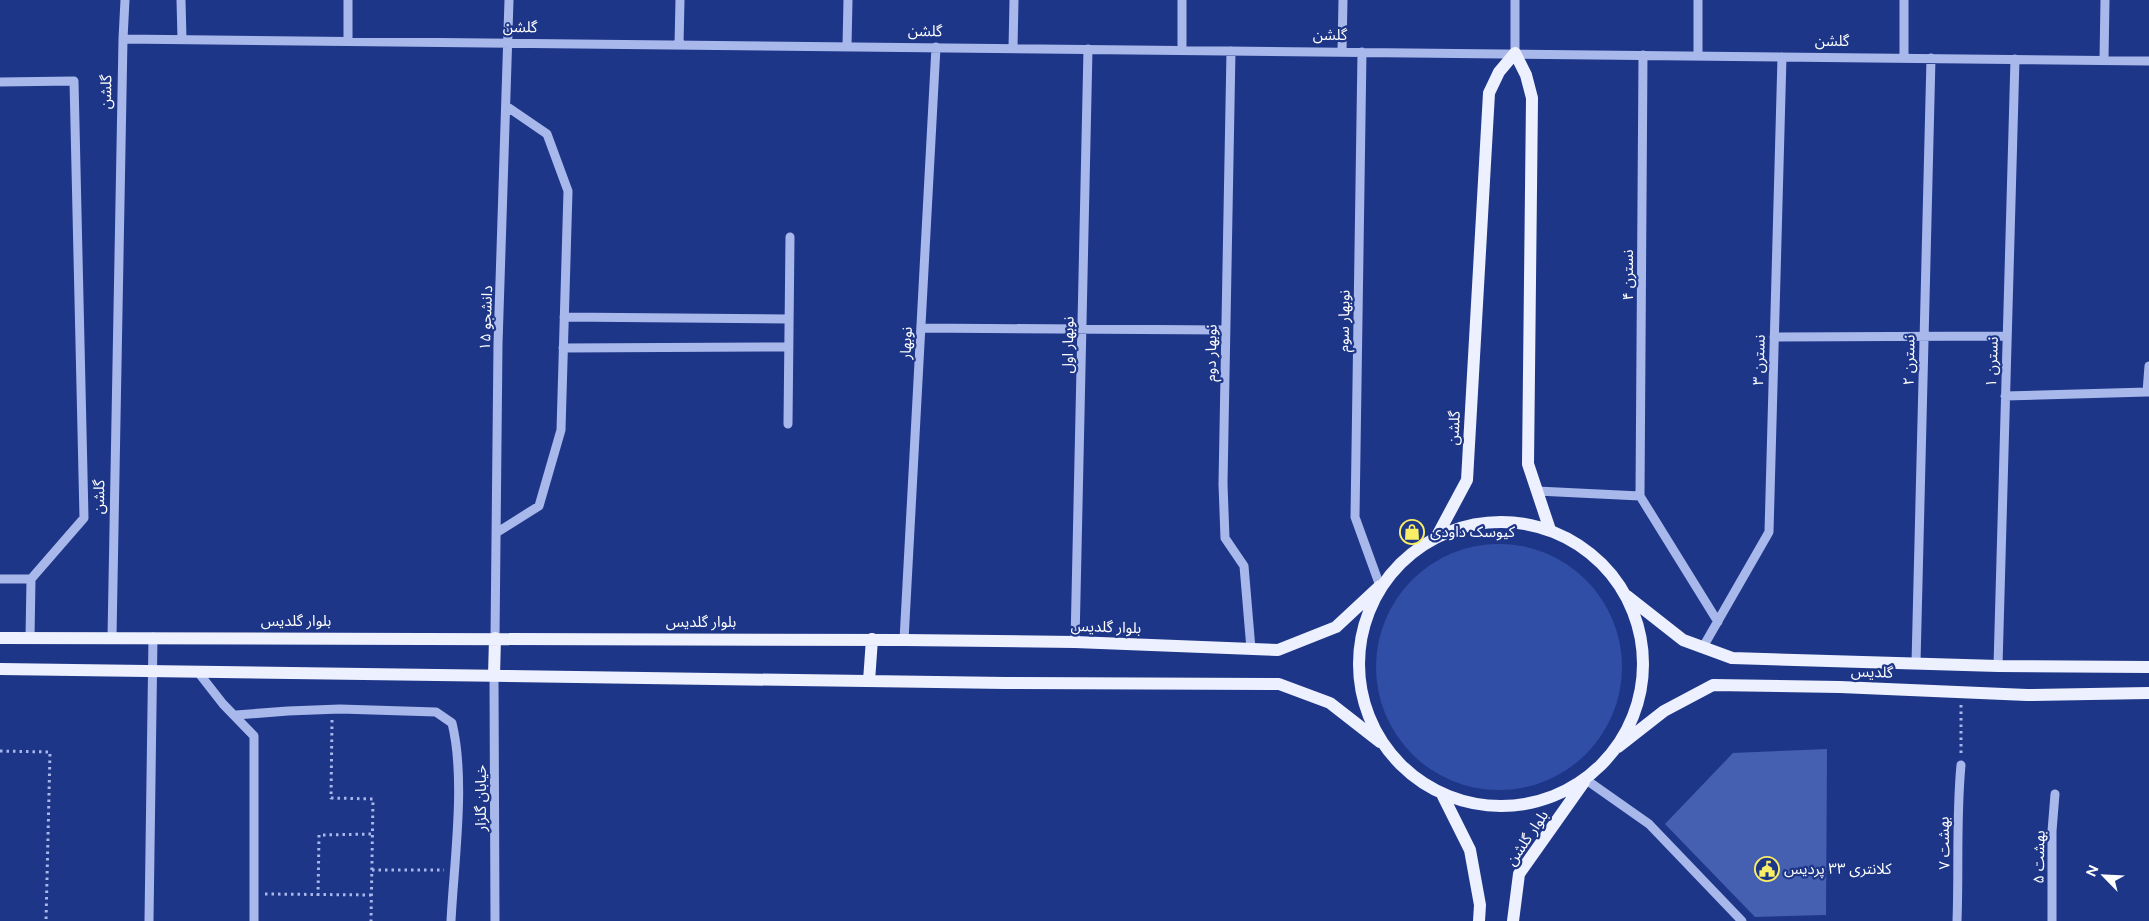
<svg xmlns="http://www.w3.org/2000/svg" width="2149" height="921" font-family="Figtree,'Noto Sans Arabic',sans-serif">
<style>
.green{fill:#314ea6}
.building{fill:#4660b1}
.lines{fill:none;stroke-linecap:round;stroke-linejoin:round}
.path{stroke:#a8b8eb;stroke-width:3;stroke-dasharray:2.5 4;stroke-linecap:butt}
.minor{stroke:#a8b8eb;stroke-width:9}
.major{stroke:#edf0fe;stroke-width:12}
.labels{text-anchor:middle;stroke-width:4.5;stroke-linejoin:round;paint-order:stroke}
.street-label{font-size:15px;fill:#fff;stroke:#1e3688}
.poi-label{font-size:15px;fill:#fff;stroke:#1e3688;text-anchor:start}
</style>
<rect width="100%" height="100%" fill="#1e3688"/>
<path class="green" d="M1376 667a123 123 0 1 1 246 0a123 123 0 1 1-246 0Z"/>
<path class="building" d="M 1827,749 L 1826,915 L 1755,917 L 1665,824 L 1733,753 Z"/>
<g class="lines">
<path class="path" d="M 1961,705 L 1961,754
M 332,720 L 331,798 L 373,799 L 371,921
M 0,751 L 50,752 L 46,921
M 372,870 L 444,870
M 265,894 L 372,895
M 318,896 L 319,835 L 372,834"/>
<path class="minor" d="M 181,0 L 182,39
M 1904,0 L 1904,58
M 123,39 L 125,0
M 348,41 L 348,0
M 679,45 L 680,0
M 847,46 L 848,0
M 1013,48 L 1014,0
M 1182,50 L 1182,0
M 1231,51 L 1223,484 L 1225,538 L 1244,566 L 1251,649
M 1342,52 L 1343,0
M 1362,52 L 1355,517 L 1380,586
M 1515,53 L 1515,0
M 1698,56 L 1698,0
M 2104,60 L 2105,0
M 0,82 L 74,81 L 84,518 L 31,579 L 0,579
M 564,317 L 789,319
M 921,328 L 1225,330
M 1774,337 L 2007,336
M 563,348 L 789,347
M 2149,366 L 2147,392 L 2149,392
M 2005,396 L 2147,392
M 788,424 L 790,237
M 1537,491 L 1640,496 L 1718,622
M 1640,496 L 1643,55
M 496,533 L 539,506 L 561,430 L 568,191 L 547,134 L 506,106
M 112,637 L 123,39 L 2149,61
M 30,638 L 31,579
M 495,638 L 498,344 L 509,0
M 904,640 L 936,47
M 1075,642 L 1088,49
M 1703,647 L 1769,532 L 1782,57
M 1916,663 L 1931,58
M 1998,666 L 2015,59
M 198,672 L 223,704 L 254,736 L 254,921
M 494,676 L 495,921
M 236,715 L 288,711 L 340,709 L 436,712 L 452,723 C 466,780 454,861 451,921
M 1585,779 L 1649,824 L 1742,921
M 149,921 L 153,637
M 1957,921 C 1959,869 1956,817 1961,765
M 2052,921 L 2052,831 L 2055,794"/>
<path class="major" d="M1359 664a142 142 0 1 1 284 0a142 142 0 1 1-284 0Z
M 1437,536 L 1467,480 L 1489,93 L 1499,72 L 1515,53 L 1526,75 L 1532,98 L 1528,464 L 1550,530
M 1627,596 L 1683,640 L 1732,658 L 1998,666 L 2149,667
M 0,638 L 904,640 L 1075,642 L 1278,650 L 1336,627 L 1380,586
M 0,669 L 1006,683 L 1279,684 L 1330,703 L 1380,742
M 494,676 L 495,638
M 869,681 L 872,639
M 1618,747 L 1664,711 L 1713,685 L 1840,687 L 2027,695 L 2149,693
M 1443,796 L 1470,850 L 1480,905 L 1479,921
M 1513,921 L 1519,874 L 1584,782"/>
</g>
<defs>
<symbol id="shop-ring" viewBox="-11 -11 22 22"><circle r="9.5" fill="#1e3688" stroke="#faee67" stroke-width="1.5"/><path d="M-5-2.5h2.3a2.7 3.5 0 0 1 5.4 0H5L5.5 6h-11ZM-1.5-2.5h3a1.5 2.3 0 0 0-3 0Z" fill="#faee67"/></symbol>
<symbol id="civic-ring" viewBox="-11 -11 22 22"><circle r="9.5" fill="#1e3688" stroke="#faee67" stroke-width="1.5"/><path d="M-.6-6.5H3V-4.5H.6V-3L4-1V1h2V6H-6V1h2V-1L-.6-3ZM-1.2 2.5V6h2.4V2.5Z" fill="#faee67"/></symbol>
</defs>
<g fill-rule="evenodd">
<use href="#shop-ring" x="1398" y="518" width="28" height="28"/>
<use href="#civic-ring" x="1753" y="855" width="28" height="28"/>
</g>
<g class="labels">
<g class="street-label">
<text transform="translate(520 27) rotate(1)" y="5">گلشن</text>
<text transform="translate(925 31) rotate(1)" y="5">گلشن</text>
<text x="1330" y="40">گلشن</text>
<text x="1832" y="46">گلشن</text>
<text transform="translate(106 92) rotate(-89)" y="5">گلشن</text>
<text transform="translate(1628 275) rotate(-90)" y="5">نسترن ۴</text>
<text transform="translate(486 318) rotate(-88)" y="5">دانشجو ۱۵</text>
<text transform="translate(1344 321) rotate(-89)" y="5">نوبهار سوم</text>
<text transform="translate(906 343) rotate(-87)" y="5">نوبهار</text>
<text transform="translate(1068 345) rotate(-89)" y="5">نوبهار اول</text>
<text transform="translate(1211 353) rotate(-89)" y="5">نوبهار دوم</text>
<text transform="translate(1759 360) rotate(-88)" y="5">نسترن ۳</text>
<text transform="translate(1909 360) rotate(-89)" y="5">نسترن ۲</text>
<text transform="translate(1992 362) rotate(-88)" y="5">نسترن ۱</text>
<text transform="translate(1454 428) rotate(-87)" y="5">گلشن</text>
<text transform="translate(99 497) rotate(-89)" y="5">گلشن</text>
<text x="296" y="626">بلوار گلدیس</text>
<text x="701" y="627">بلوار گلدیس</text>
<text transform="translate(1106 627) rotate(2)" y="5">بلوار گلدیس</text>
<text transform="translate(1872 672) rotate(2)" y="5">گلدیس</text>
<text transform="translate(481 798) rotate(-90)" y="5">خیابان گلزار</text>
<text transform="translate(1527 838) rotate(-56)" y="5">بلوار گلشن</text>
<text transform="translate(1944 843) rotate(-91)" y="5">بهشت ۷</text>
<text transform="translate(2039 857) rotate(-89)" y="5">بهشت ۵</text>
</g>
<g class="poi-label">
<text x="1430" y="537">کیوسک داودی</text>
<text x="1784" y="874">کلانتری ۳۳ پردیس</text>
</g>
</g>
<g transform="translate(2104 876) rotate(294)" stroke="#1e3688" stroke-width="4" paint-order="stroke">
<path d="M0-4L9 19L0 12L-9 19Z" fill="#ffffff"/>
<text y="-8" font-size="14" font-weight="bold" text-anchor="middle" fill="#ffffff">N</text>
</g>
</svg>
